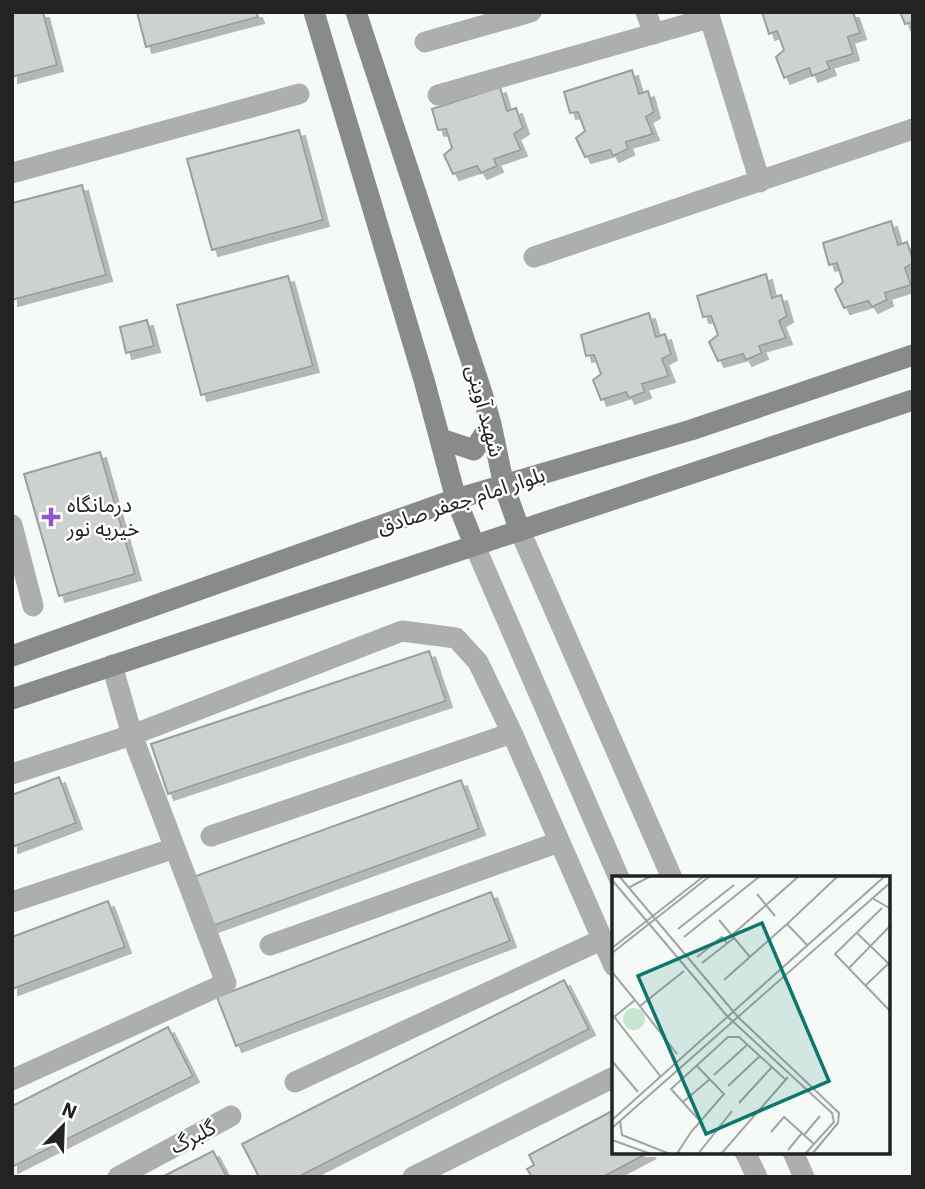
<svg xmlns="http://www.w3.org/2000/svg" width="925" height="1189" font-family="'IBM Plex Sans','Noto Sans Arabic',sans-serif">
<style>
.building{fill:#cdd1cf;stroke:#9b9f9c;stroke-width:2;filter:url(#shadow)}
.lines{fill:none;stroke-linecap:round;stroke-linejoin:round}
.street{stroke:#adafae;stroke-width:21}
.secondary{stroke:#898b89;stroke-width:21}
.poi-dot{fill:#9354c9;stroke:#fff;stroke-width:2.5}
.labels{text-anchor:middle;stroke-width:5;stroke-linejoin:round;paint-order:stroke}
.street-label{font-size:21px;fill:#222322;stroke:#fff}
.poi-label{font-size:21px;fill:#222322;stroke:#fff;text-anchor:start}
.inset-road{fill:none;stroke:#a1a4a2;stroke-width:2}
.view{fill:#0f766e;fill-opacity:0.15;stroke:#0f766e;stroke-width:3.5}
.inset-edge{fill:none;stroke:#222322;stroke-width:3.5}
</style>
<defs>
<filter id="shadow"><feDropShadow dx="6" dy="6" stdDeviation="0" flood-color="#0004"/></filter>
</defs>
<rect width="100%" height="100%" fill="#f5faf7"/>
<path class="building" d="M 12,12 L 43,12 L 57,65 L 12,77 Z
M 137,12 L 256,12 L 258,17 L 146,47 Z
M 762,12 L 853,12 L 860,33 L 848,37 L 853,54 L 827,62 L 830,69 L 812,76 L 809,68 L 784,78 L 776,57 L 784,50 L 777,31 L 769,34 Z
M 900,12 L 913,12 L 913,22 L 905,24 Z
M 632,70 L 639,94 L 648,91 L 654,112 L 646,117 L 653,134 L 626,142 L 628,149 L 613,156 L 610,150 L 585,157 L 576,138 L 585,131 L 578,112 L 570,113 L 564,92 Z
M 500,87 L 507,111 L 516,108 L 523,128 L 514,134 L 521,150 L 494,159 L 497,166 L 481,173 L 477,166 L 453,174 L 444,155 L 452,148 L 446,129 L 438,130 L 432,109 Z
M 299,130 L 323,220 L 212,250 L 187,159 Z
M 82,185 L 106,275 L 12,300 L 12,203 Z
M 891,221 L 898,245 L 907,242 L 913,260 L 913,263 L 905,268 L 911,285 L 885,293 L 887,300 L 872,307 L 868,301 L 844,308 L 835,289 L 843,282 L 837,263 L 829,265 L 823,243 Z
M 766,274 L 772,298 L 781,295 L 787,316 L 779,321 L 786,338 L 759,346 L 762,353 L 746,360 L 743,354 L 718,361 L 709,342 L 718,335 L 711,316 L 703,317 L 697,296 Z
M 288,276 L 313,366 L 201,395 L 177,305 Z
M 649,313 L 656,337 L 665,334 L 671,354 L 662,359 L 669,376 L 642,384 L 645,392 L 629,398 L 626,392 L 601,400 L 593,380 L 601,374 L 594,355 L 586,356 L 581,335 Z
M 147,320 L 154,346 L 126,353 L 120,327 Z
M 100,452 L 135,574 L 59,596 L 24,474 Z
M 429,651 L 446,701 L 168,794 L 151,744 Z
M 59,777 L 76,823 L 12,847 L 12,795 Z
M 461,780 L 479,829 L 204,929 L 185,880 Z
M 491,892 L 510,941 L 236,1046 L 217,997 Z
M 108,901 L 125,947 L 12,989 L 12,937 Z
M 564,980 L 589,1029 L 298,1177 L 259,1177 L 242,1144 Z
M 168,1027 L 193,1076 L 12,1167 L 12,1106 Z
M 614,1110 L 614,1152 L 650,1152 L 603,1177 L 532,1177 L 527,1169 L 534,1165 L 529,1155 Z
M 213,1151 L 227,1177 L 162,1177 Z"/>
<g class="lines">
<path class="street" d="M 646,12 L 654,34
M 708,12 L 760,182
M 425,42 L 531,12
M 438,95 L 709,18
M 12,173 L 299,94
M 534,257 L 913,129
M 12,525 L 33,606
M 520,531 L 672,878
M 474,544 L 619,878
M 12,774 L 132,735 L 402,631 L 456,638 L 478,662 L 512,733 L 614,966
M 211,836 L 512,733
M 12,902 L 175,848
M 270,945 L 559,842
M 12,1080 L 226,983 L 132,735 L 112,665
M 295,1082 L 601,940
M 745,1152 L 757,1177
M 793,1152 L 804,1177
M 118,1177 L 231,1116
M 413,1177 L 614,1077"/>
<path class="secondary" d="M 314,12 L 424,380 L 456,499 L 474,544
M 356,12 L 482,393 L 491,424 L 504,486 L 520,531
M 441,439 L 474,450 L 491,424
M 12,656 L 456,499 L 691,430 L 913,355
M 12,699 C 312,597 613,500 913,400"/>
</g>
<path class="poi-dot" d="M47.5 506.5h7v7h7v7h-7v7h-7v-7h-7v-7h7z"/>
<g class="labels">
<g class="street-label">
<text transform="translate(485 411) rotate(75)" y="7">شهید آوینی</text>
<text transform="translate(461 501) rotate(-18)" y="7">بلوار امام جعفر صادق</text>
<text transform="translate(193 1137) rotate(-28)" y="7">گلبرگ</text>
</g>
<g class="poi-label">
<text x="67" y="512">درمانگاه<tspan x="67" dy="24">خیریه نور</tspan></text>
</g>
</g>
<g transform="translate(612 876)">
<rect width="278" height="278" fill="#f5faf7"/>
<path d="M11 143a11 11 0 1 1 22 0a11 11 0 1 1-22 0Z" fill="#c7e5d1"/>
<path class="inset-road" d="M 7,0 L 126,141 L 227,237 L 226,247 L 200,278M 0,4 L 115,140 L 220,237 L 222,246 L 193,278M 16,12 L 39,0M 145,18 L 163,40M 260,22 L 279,33M 270,32 L 223,78 L 279,136M 107,44 L 138,81M 66,53 L 122,9M 245,57 L 279,90M 120,59 L 187,0M 72,61 L 148,0M 196,70 L 175,48 L 226,0M 0,72 L 92,0M 0,77 L 98,0M 85,81 L 110,61 L 115,67M 90,87 L 122,62M 237,92 L 279,49M 0,96 L 23,124 L 2,141M 112,104 L 175,48M 254,109 L 277,87M 23,124 L 65,178M 28,130 L 72,95M 0,138 L 49,201M 0,185 L 26,216M 102,199 L 136,168M 116,210 L 148,180M 71,226 L 98,203M 127,227 L 160,191M 0,244 L 273,0M 87,244 L 59,213 L 116,161 L 127,161 L 173,203M 8,245 L 10,259 L 58,278M 0,252 L 279,6M 159,256 L 172,241 L 202,268M 192,259 L 208,240M 0,264 L 39,278M 176,274 L 190,257M 70,278 L 66,276 L 79,256 L 112,218 L 85,190M 86,278 L 120,235M 109,278 L 176,201"/>
<path class="view" d="M 150,47 L 217,205 L 94,258 L 26,100 Z"/>
<rect width="278" height="278" class="inset-edge"/>
</g>
<rect width="925" height="1189" fill="none" stroke="#222322" stroke-width="28"/>
<g transform="translate(63 1126) rotate(23)" stroke="#ffffff" stroke-width="5" paint-order="stroke">
<path d="M0-5L12 26L0 18L-12 26Z" fill="#222322"/>
<text y="-10" font-size="19" font-weight="bold" text-anchor="middle" fill="#222322">N</text>
</g>
</svg>
